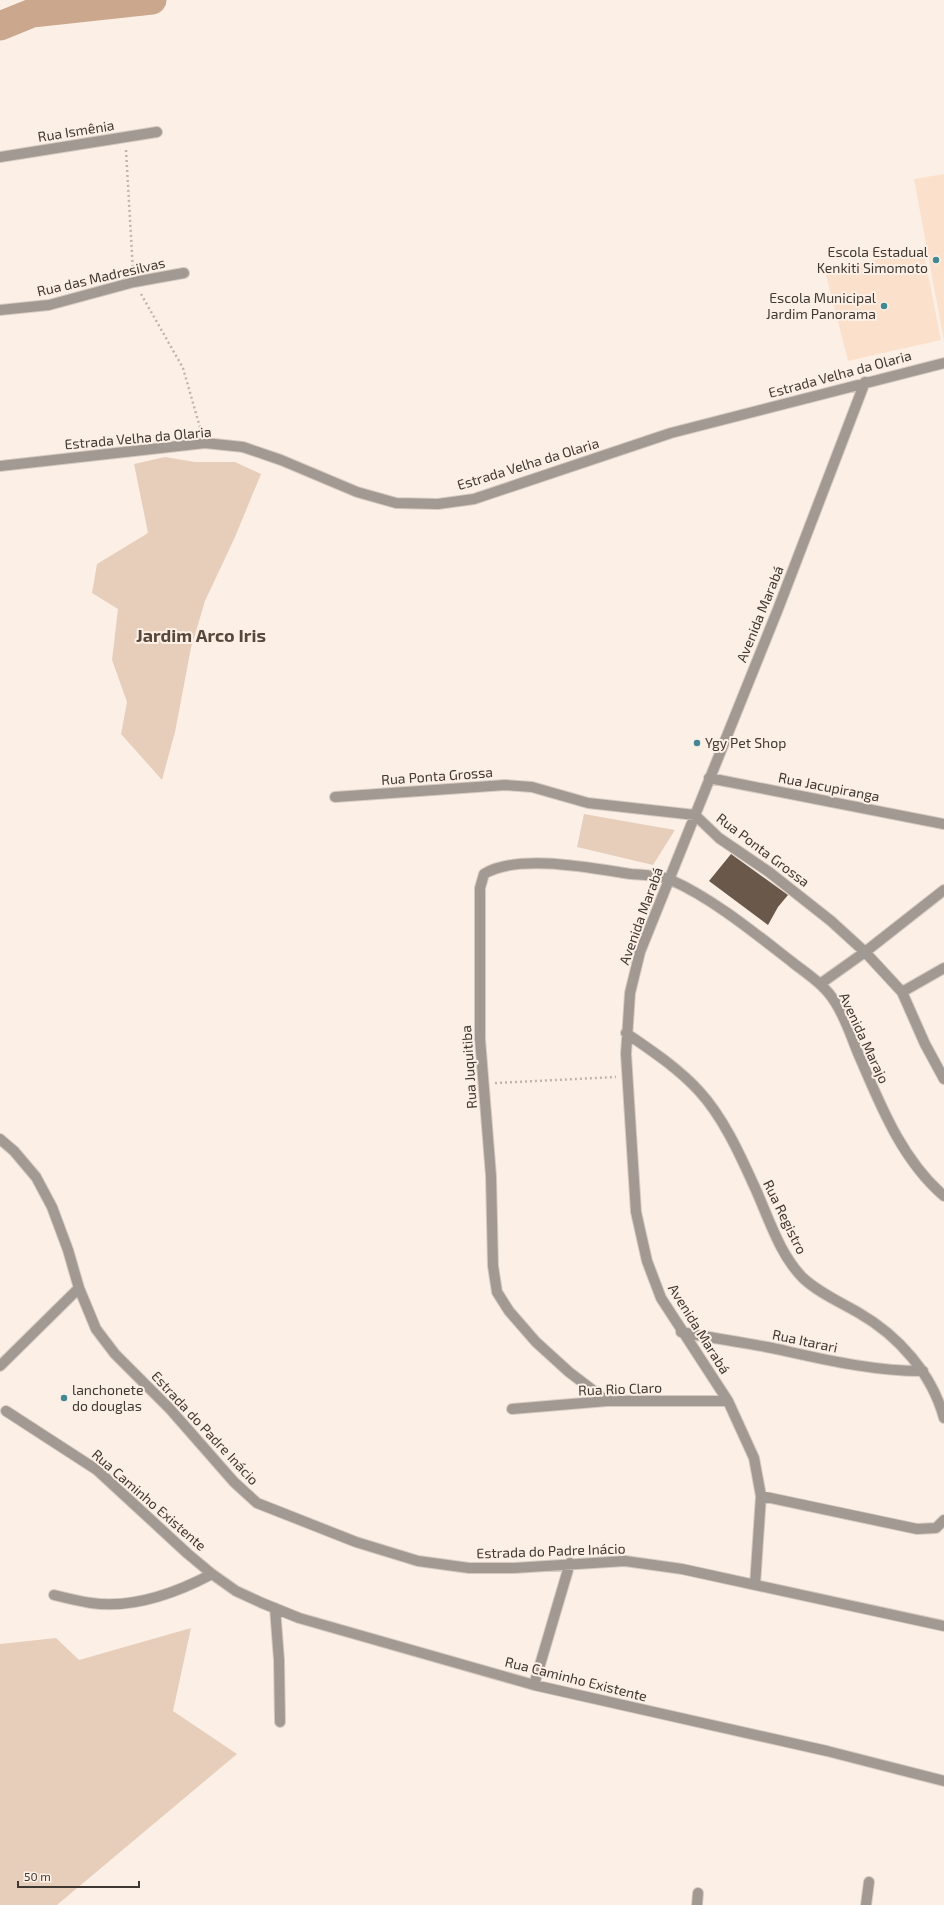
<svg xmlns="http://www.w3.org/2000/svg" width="944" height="1905" font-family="'Exo 2',sans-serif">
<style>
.built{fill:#fbe0cc}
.green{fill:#e7cebb}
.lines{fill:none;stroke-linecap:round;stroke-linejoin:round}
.river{stroke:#caa78d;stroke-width:29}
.building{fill:#6a584b}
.minor-casing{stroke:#d6cbc2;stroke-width:12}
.path{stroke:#c0b5ad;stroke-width:2.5;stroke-dasharray:2 3;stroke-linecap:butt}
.minor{stroke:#a29993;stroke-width:10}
.poi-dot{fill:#428893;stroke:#fcf0e6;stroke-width:1.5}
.labels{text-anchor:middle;stroke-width:4;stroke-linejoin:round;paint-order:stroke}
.street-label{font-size:14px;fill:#403832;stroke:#fcf0e6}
.poi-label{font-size:14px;fill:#403832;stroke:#fcf0e6;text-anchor:end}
.district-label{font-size:18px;font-weight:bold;fill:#58483b;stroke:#fcf0e6}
</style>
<rect width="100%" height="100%" fill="#fcf0e6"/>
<path class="built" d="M 944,174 L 944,341 L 914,179 Z
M 923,249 L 941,340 L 848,361 L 825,271 Z"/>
<path class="green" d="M 165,457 L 195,462 L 235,462 L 261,474 L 235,537 L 205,601 L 191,648 L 175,732 L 162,780 L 121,734 L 127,702 L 112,660 L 118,609 L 92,593 L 97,564 L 148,533 L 134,464 Z
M 584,814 L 675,830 L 653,865 L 577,847 Z
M 191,1628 L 173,1711 L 237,1754 L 57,1905 L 0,1905 L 0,1644 L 56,1638 L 79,1660 Z"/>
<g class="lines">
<path class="river" d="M 0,26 L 32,13 L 152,0"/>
</g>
<path class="building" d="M 731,854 L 788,895 L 778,907 L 768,925 L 709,881 Z"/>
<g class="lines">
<defs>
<path id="minor" d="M 0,157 L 157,132
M 0,310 L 49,305 L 134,282 L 184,273
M 0,466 L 205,443 L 243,447 L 281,460 L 357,492 L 396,503 L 438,504 L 474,499 L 671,433 L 944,363
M 709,778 L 944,824
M 335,797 L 505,785 L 532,787 L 588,803 L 695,815 L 719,838 L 769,872 L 831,921 L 865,952 L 902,992 L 925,1044 L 944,1079
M 820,984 L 865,952 L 944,890
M 902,992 L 944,968
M 626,1033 C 652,1051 678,1068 699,1091 C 724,1118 741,1157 756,1190 C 769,1219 780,1255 803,1278 C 819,1293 840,1302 859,1313 C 899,1336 932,1374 944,1418
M 0,1139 L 14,1151 L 36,1177 L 52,1207 L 68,1250 L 79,1288 L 96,1329 L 115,1354 L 170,1409 L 234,1482 L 257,1503 L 356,1542 L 418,1561 L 469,1568 L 514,1568 L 625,1561 L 682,1569 L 944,1626
M 681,1332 C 711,1338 742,1342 772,1348 C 823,1359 871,1371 923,1371
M 0,1366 L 79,1288
M 607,1401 L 569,1372 L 536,1342 L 509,1311 L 497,1292 L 493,1266 L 491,1176 L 480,1039 L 480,888 L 484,874 C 518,853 592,868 631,874 C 643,875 659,875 671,880 C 712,898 756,934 792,962 C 807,974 825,985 835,1002 C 845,1017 851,1036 858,1053 C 880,1104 901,1159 944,1196
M 512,1409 L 607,1401 L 728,1401
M 6,1411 L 97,1470 L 188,1554 L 212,1574 L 236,1591 L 262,1603 L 299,1618 L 534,1685 L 827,1751 L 944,1781
M 761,1496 L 917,1529 L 936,1528 L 944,1520
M 755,1585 L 761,1496 L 754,1458 L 728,1401 L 661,1298 L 647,1261 L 636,1212 L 626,1054 L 630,993 L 640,952 L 778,609 L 865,382
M 54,1595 C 66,1598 78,1601 91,1603 C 132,1609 176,1593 212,1574
M 275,1608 L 279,1660 L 280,1722
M 534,1685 L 570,1563
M 697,1905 L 698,1893
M 866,1905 L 869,1882"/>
</defs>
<use href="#minor" class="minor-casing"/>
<path class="path" d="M 126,150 L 133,271
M 141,294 L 183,368 L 201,431
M 495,1083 L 616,1077"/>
<use href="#minor" class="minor"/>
</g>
<g class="poi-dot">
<circle cx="936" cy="260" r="4"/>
<circle cx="884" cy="306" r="4"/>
<circle cx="697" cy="743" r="4"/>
<circle cx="64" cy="1398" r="4"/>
</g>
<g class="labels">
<g class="street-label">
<text transform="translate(76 131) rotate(-9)" y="5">Rua Ismênia</text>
<text transform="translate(101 277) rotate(-13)" y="5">Rua das Madresilvas</text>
<text transform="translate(840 374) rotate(-15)" y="5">Estrada Velha da Olaria</text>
<text transform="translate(138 438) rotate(-5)" y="5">Estrada Velha da Olaria</text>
<text transform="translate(528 464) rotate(-17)" y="5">Estrada Velha da Olaria</text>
<text transform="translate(760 614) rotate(-68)" y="5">Avenida Marabá</text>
<text transform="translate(437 776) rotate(-4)" y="5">Rua Ponta Grossa</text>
<text transform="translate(829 787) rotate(11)" y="5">Rua Jacupiranga</text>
<text transform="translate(763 850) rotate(37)" y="5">Rua Ponta Grossa</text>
<text transform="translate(641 916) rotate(-70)" y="5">Avenida Marabá</text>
<text transform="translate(864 1038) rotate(65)" y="5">Avenida Marajo</text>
<text transform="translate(469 1067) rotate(-94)" y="5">Rua Juquitiba</text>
<text transform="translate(785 1217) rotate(64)" y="5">Rua Registro</text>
<text transform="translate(699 1329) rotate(58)" y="5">Avenida Marabá</text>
<text transform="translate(805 1341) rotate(12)" y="5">Rua Itarari</text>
<text transform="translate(620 1389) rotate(-2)" y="5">Rua Rio Claro</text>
<text transform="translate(205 1428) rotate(47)" y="5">Estrada do Padre Inácio</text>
<text transform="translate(149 1500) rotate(41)" y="5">Rua Caminho Existente</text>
<text transform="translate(551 1551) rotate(-2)" y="5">Estrada do Padre Inácio</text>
<text transform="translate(576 1679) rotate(14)" y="5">Rua Caminho Existente</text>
</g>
<g class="poi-label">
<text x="928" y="257">Escola Estadual<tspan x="928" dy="16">Kenkiti Simomoto</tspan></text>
<text x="876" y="303">Escola Municipal<tspan x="876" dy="16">Jardim Panorama</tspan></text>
<text x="705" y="748" text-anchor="start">Ygy Pet Shop</text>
<text x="72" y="1395" text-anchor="start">lanchonete<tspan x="72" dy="16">do douglas</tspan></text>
</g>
<g class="district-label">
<text x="201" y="642">Jardim Arco Iris</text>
</g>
</g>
<path d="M18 1881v6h121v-6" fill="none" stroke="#403832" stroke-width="2"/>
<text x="24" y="1881" font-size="12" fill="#403832" stroke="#fcf0e6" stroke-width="3" paint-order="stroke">50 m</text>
</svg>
